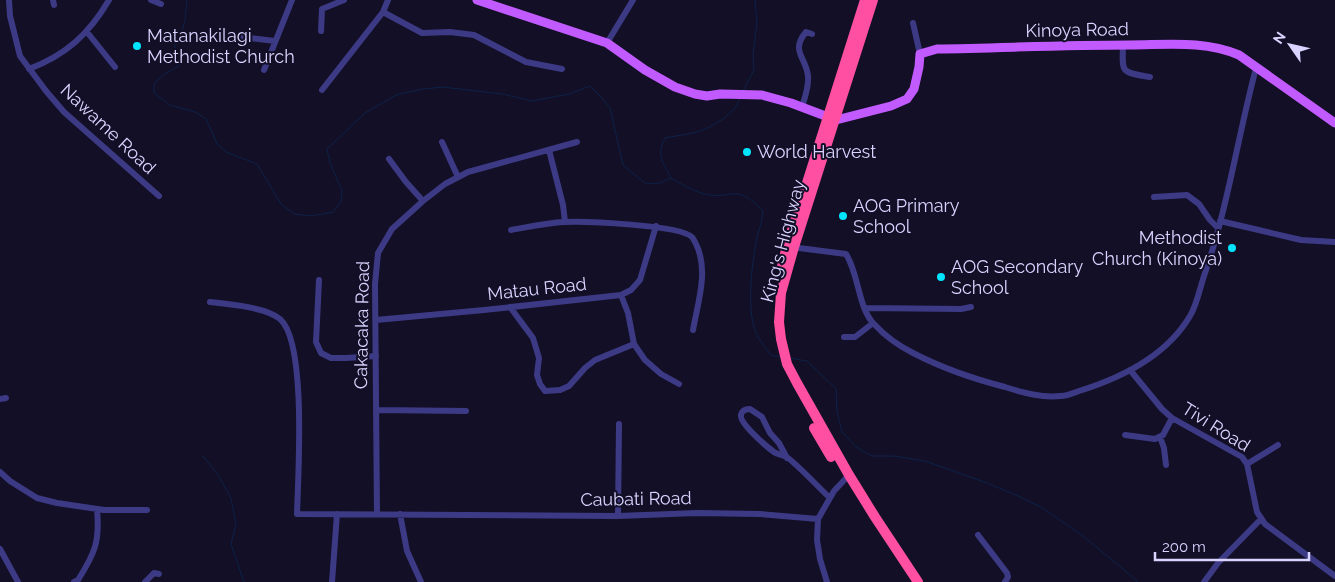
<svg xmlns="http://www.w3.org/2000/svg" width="1335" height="582" font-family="Raleway,sans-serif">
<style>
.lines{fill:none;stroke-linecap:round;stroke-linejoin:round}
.stream{stroke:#0c2248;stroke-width:1}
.minor{stroke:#3d3a85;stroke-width:6}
.major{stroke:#c25bff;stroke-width:9}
.highway{stroke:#ff4fa3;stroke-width:10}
.poi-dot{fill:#00e5ff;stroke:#130f26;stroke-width:2}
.labels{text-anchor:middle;stroke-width:4;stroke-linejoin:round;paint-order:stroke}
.street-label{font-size:18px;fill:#d9d4ff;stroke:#130f26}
.poi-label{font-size:18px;fill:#d9d4ff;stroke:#130f26;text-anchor:start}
</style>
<rect width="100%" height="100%" fill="#130f26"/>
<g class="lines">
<path class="stream" d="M 187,0 L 185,20 L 182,31 L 175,42 L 175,54 L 179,66 L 163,75 L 154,84 L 154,93 L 170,105 L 195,112 L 206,119 L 217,144 L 226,152 L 257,164 L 281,204 L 294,214 L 312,216 L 333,212 L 341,202 L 342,191 L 330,163 L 327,149 L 365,113 L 396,95 L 423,89 L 443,87 L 502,94 L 532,101 L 569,94 L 590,86 L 601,97 L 610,108 L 623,165 L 646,184 L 660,183 L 671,178 C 683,185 696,193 710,195 C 719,197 729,193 738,194 C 747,195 756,204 763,211 C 762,220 761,225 758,233 C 752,258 746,310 756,333 C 759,340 766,348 771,355 L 780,357
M 743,91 L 754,70 L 753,55 L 757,23 L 755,0
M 671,178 C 663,163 656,155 665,138 C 673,136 679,136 688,134 C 704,132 725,120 735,108 C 737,105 739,101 740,97
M 789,358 L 807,361 L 836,389 L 837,411 L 842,432 L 856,447 L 872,456 L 894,456 L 925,461 L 987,483 L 1018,496 L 1041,507 L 1083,536 L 1135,579 L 1137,582
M 203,456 L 218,475 L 231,498 L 236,525 L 231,544 L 244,582"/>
<path class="minor" d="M 9,0 L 10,16 L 20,56 L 46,91 L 64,112 L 159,196
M 53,0 L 54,5
M 151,0 L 161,4
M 383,12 L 422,33 L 450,32 L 474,35 L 526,62 L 562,69
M 913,23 L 920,54
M 321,31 L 322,9 L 344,0
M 87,32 L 115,67
M 240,37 L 275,41
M 607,43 L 633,0
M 1123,45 C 1122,74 1121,72 1150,77
M 29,69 C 66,55 89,34 109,0
M 264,70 L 292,0
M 322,90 L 383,12 L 388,0
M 802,107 C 805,97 809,87 808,76 C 806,57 790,51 806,32 L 812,34
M 442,142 L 458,177
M 549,150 L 563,205 L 565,222
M 389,159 L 406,182 L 423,201
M 1154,197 L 1187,195 L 1199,204 L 1210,220 L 1218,228
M 1220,221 L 1301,240 L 1335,242
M 511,230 C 529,227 546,223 564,222 C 584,221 680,225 692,237 C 693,238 695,242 696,244 C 709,270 698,302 693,330
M 791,247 L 846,254 C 859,274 858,308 874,324 C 885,336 899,346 913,353 C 942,368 974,379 1005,387 C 1024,393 1042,398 1061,396 C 1067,396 1073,393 1079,391 C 1121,378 1167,355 1190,316 C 1197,305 1200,287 1205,273 C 1228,206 1238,136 1256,68
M 319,280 L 316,342 L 321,353 L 331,358 L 346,358 L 376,356
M 621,295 L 628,313 L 634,344 L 645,360 L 661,374 L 679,384
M 210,302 C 228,304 265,307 280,319 C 307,342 298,477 297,514 L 618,516 L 697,513 L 760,514 L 818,519 L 834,491 L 849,475
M 510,307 L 533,338 L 539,358 L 537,375 L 540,384 L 545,391 L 560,390 L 569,386 L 585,368 L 595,360 L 634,344
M 865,308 L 961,309 L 971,307
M 376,320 L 484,310 L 621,295 L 631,290 L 640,280 L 656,226
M 844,337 L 855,337 L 873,323
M 1130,370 L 1162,409 L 1172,418 L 1242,457 L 1247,464 L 1257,512 L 1265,524 L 1335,576
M 0,399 L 6,398
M 377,410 L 466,411
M 1125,435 L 1155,439 L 1163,435 L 1172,418
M 1160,437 L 1164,448 L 1166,465
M 787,458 L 779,443 L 770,433 L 762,417 L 750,409 C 747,409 742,410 741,415 C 739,423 767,447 774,452 C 778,455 784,455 788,458 C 802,469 817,486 830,498
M 1247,464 L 1278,445
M 0,472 L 10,481 L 37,498 L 57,503 L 104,510 L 147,510
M 377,514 L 375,284 L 378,253 L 392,229 L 423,201 L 445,184 L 468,172 L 577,142
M 400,514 L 407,551 L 421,582
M 618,516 L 619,424
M 818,519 L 817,540 L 820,559 L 827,582
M 978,535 L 1007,573 L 1008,577 L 1005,582
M 0,549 L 18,582
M 74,582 L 78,580 C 95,553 100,542 97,509
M 145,582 L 154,573 L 159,574
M 332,582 L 337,514
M 1204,582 L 1218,563 L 1261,519"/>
<path class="major" d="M 477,0 L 607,43 L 645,70 L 675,87 L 695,94 L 707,96 L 720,94 L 762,95 L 791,103 L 836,120 L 891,106 L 907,99 L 914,89 L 919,67 L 920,54 L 937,49 C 1001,48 1065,45 1129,45 C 1166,45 1204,40 1239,55 L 1335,123"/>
<path class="highway" d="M 873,0 L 794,247 L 781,293 L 779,322 L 781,339 L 787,364 L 797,383 L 849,475 L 875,517 L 918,582
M 782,266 L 787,246 L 865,0
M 814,428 L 831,457"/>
</g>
<g class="poi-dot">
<circle cx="137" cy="46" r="5"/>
<circle cx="747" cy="152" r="5"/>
<circle cx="843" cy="216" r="5"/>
<circle cx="1232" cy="248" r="5"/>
<circle cx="941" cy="277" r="5"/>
</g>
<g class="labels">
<g class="street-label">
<text transform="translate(1077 30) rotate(-1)" y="6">Kinoya Road</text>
<text transform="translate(108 129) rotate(43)" y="6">Nawame Road</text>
<text transform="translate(783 241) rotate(-75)" y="6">King's Highway</text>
<text transform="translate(537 289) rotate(-6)" y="6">Matau Road</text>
<text transform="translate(362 325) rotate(-89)" y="6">Cakacaka Road</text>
<text transform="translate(1216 427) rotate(32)" y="6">Tivi Road</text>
<text transform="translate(636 499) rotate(-1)" y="6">Caubati Road</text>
</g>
<g class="poi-label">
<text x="147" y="42">Matanakilagi<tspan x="147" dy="21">Methodist Church</tspan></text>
<text x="757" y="158">World Harvest</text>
<text x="853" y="212">AOG Primary<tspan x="853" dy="21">School</tspan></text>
<text x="1222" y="244" text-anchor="end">Methodist<tspan x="1222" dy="21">Church (Kinoya)</tspan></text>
<text x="951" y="273">AOG Secondary<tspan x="951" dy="21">School</tspan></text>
</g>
</g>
<g transform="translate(1290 45) rotate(304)" stroke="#130f26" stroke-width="4" paint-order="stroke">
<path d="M0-4L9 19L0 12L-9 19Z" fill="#d9d4ff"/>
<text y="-8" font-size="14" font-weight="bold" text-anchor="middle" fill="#d9d4ff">N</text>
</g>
<path d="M1155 552v8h154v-8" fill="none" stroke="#d9d4ff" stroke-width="2.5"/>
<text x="1162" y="552" font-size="15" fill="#d9d4ff" stroke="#130f26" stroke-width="4" paint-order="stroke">200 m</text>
</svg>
